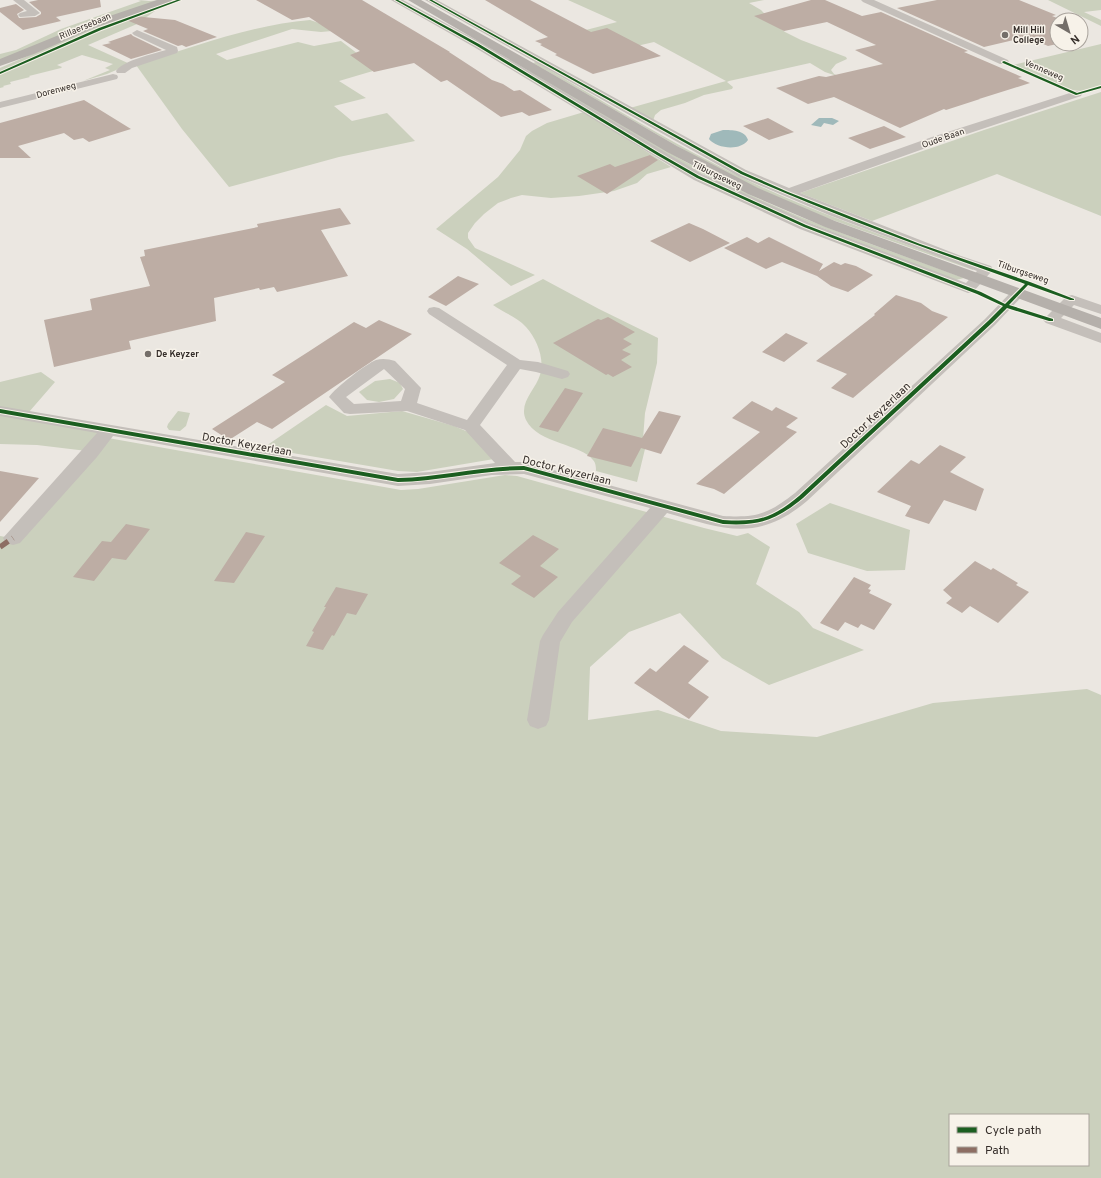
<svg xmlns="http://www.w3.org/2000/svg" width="1101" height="1178" font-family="Overpass,sans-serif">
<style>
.green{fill:#cbd0bd;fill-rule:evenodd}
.water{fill:#9fb9ba}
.building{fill:#bdada4}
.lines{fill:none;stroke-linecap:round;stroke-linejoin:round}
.street{fill:#c4bfba;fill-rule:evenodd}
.secondary{fill:#b5b0ab;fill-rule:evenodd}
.quiet{stroke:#8d6e63;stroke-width:5.5;stroke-dasharray:10 5.5;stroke-linecap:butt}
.cycleway-casing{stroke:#f7f2e9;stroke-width:2}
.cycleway{fill:#1b5e20;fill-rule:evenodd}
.poi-dot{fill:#746e69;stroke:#f7f2e9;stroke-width:1.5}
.labels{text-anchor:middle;stroke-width:3;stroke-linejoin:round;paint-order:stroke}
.far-street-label{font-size:9px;fill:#342d29;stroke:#f7f2e9}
.far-poi-label{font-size:9px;font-weight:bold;fill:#342d29;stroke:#f7f2e9;text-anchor:start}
.street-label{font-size:11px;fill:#342d29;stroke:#f7f2e9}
</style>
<rect width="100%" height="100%" fill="#ebe7e1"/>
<path class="green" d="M 138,0 L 149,1 L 161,0 L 0,61 L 0,54 L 16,50 L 61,29 L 141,1 Z
M 174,0 L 177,0 L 106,25 L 0,72 L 0,68 L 87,30 Z
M 568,0 L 764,0 L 749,3 L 761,10 L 772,22 L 785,32 L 801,40 L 846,57 L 847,59 L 836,64 L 831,70 L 834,74 L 843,78 L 825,72 L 810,63 L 729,81 L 727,82 L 733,87 L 732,89 L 704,95 L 685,103 L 661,110 L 655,115 L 653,121 L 630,108 L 726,81 L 654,42 L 615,51 L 578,32 L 617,22 Z
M 1048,0 L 1101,0 L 1101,10 L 1084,12 L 1101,20 L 1101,26 Z
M 155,9 L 155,11 L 137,24 L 88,45 L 130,64 L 107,74 L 83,81 L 110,70 L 105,68 L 113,64 L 82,55 L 57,65 L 62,67 L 61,68 L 29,76 L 30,77 L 10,82 L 11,84 L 3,86 L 4,87 L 0,88 L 0,74 L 98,31 Z
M 310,20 L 331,27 L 332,31 L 321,32 L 292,29 L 216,54 L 227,60 L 298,42 L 314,46 L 341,41 L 362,57 L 383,68 L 339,81 L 366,98 L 334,106 L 352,121 L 387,113 L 415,141 L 339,157 L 229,187 L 182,129 L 136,65 C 193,47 251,25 310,20 Z
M 1101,44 L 1101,85 L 1081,91 L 1072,90 L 1013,65 Z
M 536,62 C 606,103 676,146 749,181 C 810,210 874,232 938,256 L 940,255 L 973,269 L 973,270 L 827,218 L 779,199 L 703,161 L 533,63 Z
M 532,71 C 599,111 665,153 734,187 C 808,224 887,249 964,278 L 956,280 L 792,216 L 741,193 L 691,168 L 530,72 Z
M 1101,92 L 1101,216 L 997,174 L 872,221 L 800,193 L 984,130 Z
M 584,112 L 671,167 L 647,174 L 637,183 L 614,191 L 579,196 L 551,198 L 522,195 L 511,198 L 498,203 L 484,214 L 475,223 L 468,233 L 468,238 L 475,248 L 535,275 L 511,286 L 467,249 L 436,229 L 498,177 L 520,150 L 526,136 L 532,131 L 547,123 Z
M 543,279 L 599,309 L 658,338 L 657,363 L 645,413 L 643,439 L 645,449 L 637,482 L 596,471 C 596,468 596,463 593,460 C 582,444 538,444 526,420 C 518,403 536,389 540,375 C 545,359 537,339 526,327 C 517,317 504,313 493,305 Z
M 41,372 L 55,382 L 29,412 L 0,407 L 0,382 Z
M 390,379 L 400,383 L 403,389 L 394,399 L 379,402 L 367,400 L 359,392 L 375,381 Z
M 326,405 L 347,416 L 402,411 L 454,426 L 473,434 L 494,459 L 417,472 L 398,471 L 263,448 Z
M 178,411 L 190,413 L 186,426 L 180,431 L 169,430 L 167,427 L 168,424 Z
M 0,415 L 98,432 L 87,451 L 37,445 L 0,444 Z
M 108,438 L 401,490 L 418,489 L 505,475 L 517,476 L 704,528 L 737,536 L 748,533 L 770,547 L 756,584 L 799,612 L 813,628 L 864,650 L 769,685 L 722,658 L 680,613 L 629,632 L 590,667 L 588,720 L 658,710 L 721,731 L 817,737 L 933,703 L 1087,689 L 1101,695 L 1101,1178 L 0,1178 L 0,536 L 17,539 ZM 950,1115 L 1088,1115 L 1088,1165 L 950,1165 Z
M 830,503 L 910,530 L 905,570 L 867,571 L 808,553 L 796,524 Z"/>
<path class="water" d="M 819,118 L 832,118 L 839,121 L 833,125 L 824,123 L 821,127 L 811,125 Z
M 723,130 C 732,130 745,130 748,140 C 741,151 717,149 709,139 L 711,134 Z"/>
<path class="building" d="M 38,0 L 100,0 L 101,7 L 56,17 L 61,21 L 23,30 L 0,12 L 0,8 L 16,4 L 24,10 L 17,14 L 19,18 L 36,17 L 41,14 L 41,12 L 29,2 Z
M 256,0 L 362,0 L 450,52 L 449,52 L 492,80 L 503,84 L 514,91 L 520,90 L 552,110 L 529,116 L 522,112 L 501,117 L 447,80 L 441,82 L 414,63 L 374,72 L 350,55 L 360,51 L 309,17 L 292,20 Z
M 485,0 L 530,0 L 591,32 L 607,28 L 661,56 L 593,74 L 555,55 L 557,54 L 540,45 L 542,44 L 535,41 L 548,37 Z
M 811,0 L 825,0 L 862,16 L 881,12 L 968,51 L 964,52 L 1022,77 L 1018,78 L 1030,83 L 979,99 L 980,99 L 946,110 L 944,109 L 900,128 L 834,97 L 808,104 L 776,88 L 819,76 L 826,77 L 883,64 L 855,50 L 876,45 L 827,22 L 784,31 L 754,16 Z
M 937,0 L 1019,0 L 1056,15 L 1052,16 L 1057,18 L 1057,44 L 1048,46 L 1027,37 L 984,47 L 897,8 Z
M 133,16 L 175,20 L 217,37 L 186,47 L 182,45 L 178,46 L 143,31 L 148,29 L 124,19 Z
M 131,34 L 133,36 L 162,50 L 131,59 L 102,45 L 111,43 L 108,42 Z
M 84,100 L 131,129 L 89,142 L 83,138 L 74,140 L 64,133 L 18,146 L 31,158 L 0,158 L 0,123 Z
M 768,118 L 794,132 L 769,140 L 743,126 Z
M 884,126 L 906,137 L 870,149 L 848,138 Z
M 650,155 L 658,160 L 607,194 L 577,176 L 610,164 L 615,167 Z
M 340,208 L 351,224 L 321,230 L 348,276 L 277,292 L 274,287 L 260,290 L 259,288 L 214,298 L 216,321 L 129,341 L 131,349 L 54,367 L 44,320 L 92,310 L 90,299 L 150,286 L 140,257 L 145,256 L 144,250 L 258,227 L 257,224 Z
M 689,223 L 703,229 L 730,243 L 690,262 L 650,241 Z
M 747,237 L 758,243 L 769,237 L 823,264 L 819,271 L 834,262 L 841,265 L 845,263 L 856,266 L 873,275 L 848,292 L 831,286 L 817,276 L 782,262 L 766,269 L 724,248 Z
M 458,276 L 479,284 L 446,306 L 428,297 Z
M 896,295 L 921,303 L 932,311 L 948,317 L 853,398 L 831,388 L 847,374 L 816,361 L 875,315 L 874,314 Z
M 608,317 L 635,332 L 623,339 L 632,344 L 622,350 L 631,354 L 621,360 L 632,367 L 613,377 L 608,374 L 606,375 L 553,343 L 598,319 L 601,320 Z
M 379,320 L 412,334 L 272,429 L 257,422 L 229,440 L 212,429 L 285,382 L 272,375 L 308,352 L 354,322 L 366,328 Z
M 786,333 L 808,343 L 784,362 L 762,352 Z
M 565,388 L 583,393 L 558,432 L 539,427 Z
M 752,401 L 772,411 L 776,407 L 798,418 L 786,427 L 797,432 L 724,494 L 714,489 L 696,484 L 760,432 L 732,418 Z
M 659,411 L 681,416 L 661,454 L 641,448 L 631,467 L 587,456 L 603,428 L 642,438 Z
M 940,445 L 966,457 L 950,472 L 984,489 L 976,511 L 944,500 L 929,524 L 905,516 L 911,506 L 877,492 L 911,460 L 919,464 Z
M 0,471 L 39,478 L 0,522 Z
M 126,524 L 150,529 L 126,560 L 112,558 L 94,581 L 73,577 L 102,541 L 111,542 Z
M 246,532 L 265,536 L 234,583 L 214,581 Z
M 533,535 L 559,549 L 540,566 L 558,577 L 534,598 L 511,584 L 521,576 L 499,563 Z
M 975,561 L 991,570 L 993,568 L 1018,583 L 1016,585 L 1029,592 L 998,623 L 970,606 L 962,613 L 946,603 L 952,598 L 943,590 Z
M 854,577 L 871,585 L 868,589 L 871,590 L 869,593 L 892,604 L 874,630 L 861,624 L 858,628 L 845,622 L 838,631 L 820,623 Z
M 336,587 L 368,594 L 356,615 L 347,613 L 334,636 L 332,635 L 323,650 L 306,646 L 314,632 L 312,631 L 326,607 L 324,607 Z
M 684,645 L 709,661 L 688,683 L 709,697 L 689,719 L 634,683 L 650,668 L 656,672 Z"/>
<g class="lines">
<path class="street" d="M 13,0 L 24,0 L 40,13 L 35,16 L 20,17 L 18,15 L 20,13 L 27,11 Z
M 391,0 L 403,0 L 482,43 L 702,174 L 810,223 L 966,283 L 977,271 L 829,215 L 738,176 L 425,0 L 437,0 L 746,170 L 789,188 L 932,137 L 1073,92 L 1077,91 L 1082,94 L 1081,96 L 940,143 L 800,193 L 961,256 L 991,266 L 993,269 L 991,272 L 973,292 L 968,293 L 800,229 L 694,180 L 474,47 Z
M 861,0 L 874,0 L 1008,60 L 1009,62 L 1008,64 L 1000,64 L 863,2 Z
M 137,30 L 177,47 L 178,51 L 177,53 L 132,68 L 125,73 L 117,73 L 116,71 C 124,60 153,54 166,50 L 134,35 L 132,33 Z
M 113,74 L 117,75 L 118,77 L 117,79 L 0,108 L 0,102 Z
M 1019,288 L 1024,289 L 1026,292 L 995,325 L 807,501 C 757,543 724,529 667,513 L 572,622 L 560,642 L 549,720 L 546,726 L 538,729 L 530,726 L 527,720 L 540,641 L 543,635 L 558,612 L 650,508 L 524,474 L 492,475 L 430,484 L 398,486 L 113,436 L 97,457 L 20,543 L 13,545 L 6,543 L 3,538 L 97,433 L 0,416 L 0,406 L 398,474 L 430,472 L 495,463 L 465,430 L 407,411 L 350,414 L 344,413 L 329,397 C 335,388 366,364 376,360 C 382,358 389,359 395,361 L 421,388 L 417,403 L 467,420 L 507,365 L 429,314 L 427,311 L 429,308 L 434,307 L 439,308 L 520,360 L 538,362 L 568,371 L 570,374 L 568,377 L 562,379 L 536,372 L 520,369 L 480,425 L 515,462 L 524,462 L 723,516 C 757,518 768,514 795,493 L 985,319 L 1014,289 ZM 384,369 L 405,389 L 401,401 L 354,404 L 346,397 Z
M 1072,295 L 1101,305 L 1101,314 L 1074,305 L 1061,318 L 1101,333 L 1101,343 L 1046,323 L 1043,320 L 1067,296 Z"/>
<path class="secondary" d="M 157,0 L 172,0 L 171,2 L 94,28 L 34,54 L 0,66 L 0,59 L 86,24 Z
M 408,0 L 421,0 L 535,64 L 677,146 L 758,188 L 835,221 L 1101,318 L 1101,329 L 825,227 L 748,194 L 667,152 Z"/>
<path class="quiet" d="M 0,547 L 13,538"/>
<defs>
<path id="cycleway" d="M 177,0 L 181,0 L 101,30 L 0,74 L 0,72 L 99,28 Z
M 395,0 L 398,0 L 479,44 L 659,153 L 699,176 L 806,225 L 981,292 L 1005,304 L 1025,284 C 929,250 834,215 741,174 L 429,0 L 432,0 L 743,172 L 788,192 L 920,244 L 1030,282 L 1074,299 L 1074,300 L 1070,300 L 1028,285 L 1009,305 L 1053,319 L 1053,321 L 1049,321 L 1007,308 L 992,323 L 803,498 C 775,521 759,526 723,524 L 524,470 C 482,470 440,481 398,482 L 0,413 L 0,409 L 398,478 C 440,477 482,466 524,466 L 723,520 C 759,522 771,519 799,496 L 988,321 L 1003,306 L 977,294 L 804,227 L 697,178 L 657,155 L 477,46 Z
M 1004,61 L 1077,93 L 1101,86 L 1101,88 L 1076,95 L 1003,63 L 1002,62 Z"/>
</defs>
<use href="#cycleway" class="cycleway-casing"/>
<use href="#cycleway" class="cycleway"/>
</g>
<g class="poi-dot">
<circle cx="1005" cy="35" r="4"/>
<circle cx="148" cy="354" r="4"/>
</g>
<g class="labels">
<g class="far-street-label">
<text transform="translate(85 26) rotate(-23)" y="3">Rillaersebaan</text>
<text transform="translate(1044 70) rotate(23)" y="3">Venneweg</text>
<text transform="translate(56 90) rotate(-15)" y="3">Dorenweg</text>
<text transform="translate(943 138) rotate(-19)" y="3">Oude Baan</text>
<text transform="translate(717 175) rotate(26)" y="3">Tilburgseweg</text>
<text transform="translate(1023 272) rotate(19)" y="3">Tilburgseweg</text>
</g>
<g class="far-poi-label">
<text x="1013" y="33">Mill Hill<tspan x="1013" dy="10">College</tspan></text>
<text x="156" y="357">De Keyzer</text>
</g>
<g class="street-label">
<text transform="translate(875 415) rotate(-43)" y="4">Doctor Keyzerlaan</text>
<text transform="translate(247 444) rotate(10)" y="4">Doctor Keyzerlaan</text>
<text transform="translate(567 470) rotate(14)" y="4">Doctor Keyzerlaan</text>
</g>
</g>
<rect x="949" y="1114" width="140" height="52" fill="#f7f2e9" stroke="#a9a39c"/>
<rect x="957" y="1127" width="20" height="6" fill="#1b5e20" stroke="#a9a39c"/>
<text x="985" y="1134" font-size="12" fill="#342d29">Cycle path</text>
<rect x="957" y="1147" width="20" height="6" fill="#8d6e63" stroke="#a9a39c"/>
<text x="985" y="1154" font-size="12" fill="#342d29">Path</text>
<g transform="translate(1069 32) rotate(142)"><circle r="19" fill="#f7f2e9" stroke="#a9a39c"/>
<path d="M0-3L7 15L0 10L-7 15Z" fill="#746e69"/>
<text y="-6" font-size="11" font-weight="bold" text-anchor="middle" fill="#342d29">N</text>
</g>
</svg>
